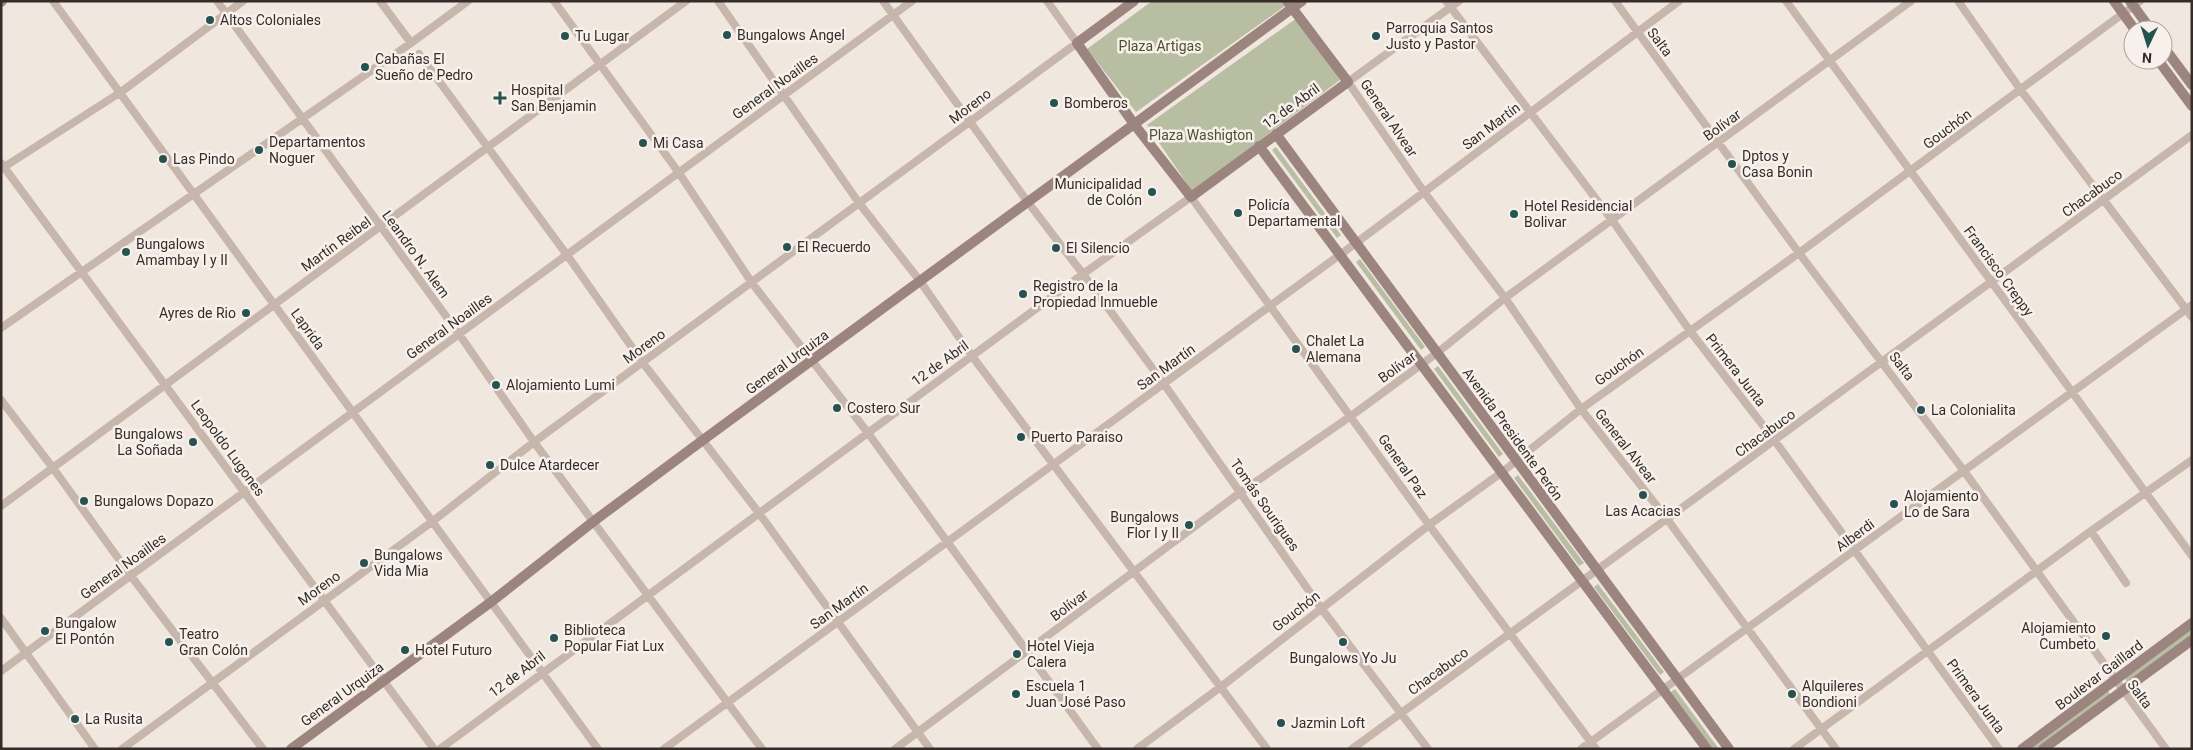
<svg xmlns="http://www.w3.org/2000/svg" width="2193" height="750" font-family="Roboto,sans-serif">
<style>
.green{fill:#b7bea1}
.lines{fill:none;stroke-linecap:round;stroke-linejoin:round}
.street{stroke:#c7b6ac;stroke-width:8}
.secondary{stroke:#9b857e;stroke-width:10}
.poi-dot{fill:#245452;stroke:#f8f1eb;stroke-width:2}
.labels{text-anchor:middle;stroke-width:5;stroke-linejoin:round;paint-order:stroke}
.poi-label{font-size:14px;fill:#362d2a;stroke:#f8f1eb;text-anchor:start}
.street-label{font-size:14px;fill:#362d2a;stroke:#f8f1eb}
.park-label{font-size:14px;fill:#495231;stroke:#f8f1eb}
</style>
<rect width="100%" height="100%" fill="#f0e7df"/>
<path class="green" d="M 1152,1 L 1281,1 L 1285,6 L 1136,112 L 1087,49 Z
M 1297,18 L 1340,80 L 1192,191 L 1147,125 Z
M 1276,147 L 1341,235 L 1337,238 L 1272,150 Z
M 1360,259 L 1425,347 L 1421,350 L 1356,262 Z
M 1438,366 L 1503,454 L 1499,457 L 1434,369 Z
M 1518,475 L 1584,563 L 1579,566 L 1514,478 Z
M 1598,584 L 1664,672 L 1660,675 L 1594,587 Z
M 2192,627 L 2192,636 L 2128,683 L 2124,677 Z
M 1675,689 L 1719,749 L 1713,749 L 1671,692 Z
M 2107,690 L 2111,695 L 2039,749 L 2027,749 Z"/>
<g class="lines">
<path class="street" d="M 53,1 L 598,749
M 217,1 L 459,334 L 534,442 L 762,749
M 380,1 L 411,43
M 554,1 L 679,173 L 752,283 L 868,433 L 1098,749
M 718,1 L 859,203 L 920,281 L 972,356 L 1267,749
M 883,1 L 1027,201 L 1083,274 L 1164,384 L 1321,608 L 1428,749
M 1446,1 L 1612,220 L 1690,331 L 1775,441 L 1999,749
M 1459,1 L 1348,82 L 1424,192 L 1505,298 L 1581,409 L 1667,519 L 1836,749
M 1615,1 L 1799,253 L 1964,471 L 2166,749
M 1786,1 L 2192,556
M 1958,1 L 2020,89 L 2192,317
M 419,54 L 567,255 L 643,363 L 759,513 L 930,749
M 1,163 L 434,749
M 1,169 L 121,92 L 243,1
M 1,328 L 411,43 L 468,1
M 1,400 L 53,468 L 131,576 L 263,749
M 1,506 L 686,1
M 2091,531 L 2126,583
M 1,618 L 95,749
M 1,671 L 912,1
M 122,749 L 433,521 L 534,442 L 1077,43 L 1047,1
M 440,749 L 1083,274 L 1191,197 L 1429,525 L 1596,749
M 664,749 L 1356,243 L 1679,1
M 895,749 L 1241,492 L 1351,416 L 1437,353 L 1505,298 L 1911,1
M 1137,749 L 1222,686 L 1429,525 L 1501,473 L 1581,409 L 1799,253 L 2140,1
M 1352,749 L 2192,135
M 1581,749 L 2192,305
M 1794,749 L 2091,531 L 2192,460"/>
<path class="secondary" d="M 1134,1 L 1077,43 L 1134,124 L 1191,197 L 1348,82 L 1287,1
M 2114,1 L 2135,30
M 2130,1 L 2151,30
M 1,2 L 2,1
M 2163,46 L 2192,85
M 2158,60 L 2192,106
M 1276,134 L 1729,749
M 1259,146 L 1707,749
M 291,749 L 491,602 L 594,521 L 703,440 L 1302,1
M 2022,749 L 2192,623
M 2043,749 L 2192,640"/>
</g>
<g class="poi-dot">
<circle cx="210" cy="20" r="5"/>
<circle cx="727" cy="35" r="5"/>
<circle cx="565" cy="36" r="5"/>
<circle cx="1376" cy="36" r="5"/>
<circle cx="365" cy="67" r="5"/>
<path d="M497.5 90.5h5v5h5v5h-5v5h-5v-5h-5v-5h5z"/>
<circle cx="1054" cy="103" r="5"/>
<circle cx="643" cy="143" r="5"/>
<circle cx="259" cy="150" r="5"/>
<circle cx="163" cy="159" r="5"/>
<circle cx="1732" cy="164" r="5"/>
<circle cx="1152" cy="192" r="5"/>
<circle cx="1238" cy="213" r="5"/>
<circle cx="1514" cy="214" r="5"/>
<circle cx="787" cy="247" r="5"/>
<circle cx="1056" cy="248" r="5"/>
<circle cx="126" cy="252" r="5"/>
<circle cx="1023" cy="294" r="5"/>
<circle cx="246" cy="313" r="5"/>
<circle cx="1296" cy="349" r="5"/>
<circle cx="496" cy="385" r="5"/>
<circle cx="837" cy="408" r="5"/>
<circle cx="1921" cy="410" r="5"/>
<circle cx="1021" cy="437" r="5"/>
<circle cx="193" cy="442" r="5"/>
<circle cx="490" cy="465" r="5"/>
<circle cx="1643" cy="495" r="5"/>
<circle cx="84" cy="501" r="5"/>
<circle cx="1894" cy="504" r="5"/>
<circle cx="1189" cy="525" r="5"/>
<circle cx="364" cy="563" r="5"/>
<circle cx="45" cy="631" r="5"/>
<circle cx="2106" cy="636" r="5"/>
<circle cx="554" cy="638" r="5"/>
<circle cx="169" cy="642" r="5"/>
<circle cx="1343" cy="642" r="5"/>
<circle cx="405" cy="650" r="5"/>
<circle cx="1017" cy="654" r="5"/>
<circle cx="1016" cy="694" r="5"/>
<circle cx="1792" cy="694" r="5"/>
<circle cx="75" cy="719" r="5"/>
<circle cx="1281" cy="723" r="5"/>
</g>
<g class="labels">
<g class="poi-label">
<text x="220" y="25">Altos Coloniales</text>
<text x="1386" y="33">Parroquia Santos<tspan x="1386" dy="16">Justo y Pastor</tspan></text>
<text x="737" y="40">Bungalows Angel</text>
<text x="575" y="41">Tu Lugar</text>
<text x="375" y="64">Cabañas El<tspan x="375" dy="16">Sueño de Pedro</tspan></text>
<text x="511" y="95">Hospital<tspan x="511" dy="16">San Benjamin</tspan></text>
<text x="1064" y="108">Bomberos</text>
<text x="269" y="147">Departamentos<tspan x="269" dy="16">Noguer</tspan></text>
<text x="653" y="148">Mi Casa</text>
<text x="1742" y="161">Dptos y<tspan x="1742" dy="16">Casa Bonin</tspan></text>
<text x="173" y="164">Las Pindo</text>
<text x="1142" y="189" text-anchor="end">Municipalidad<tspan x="1142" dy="16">de Colón</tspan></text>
<text x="1248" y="210">Policía<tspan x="1248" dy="16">Departamental</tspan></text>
<text x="1524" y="211">Hotel Residencial<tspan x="1524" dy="16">Bolivar</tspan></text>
<text x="136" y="249">Bungalows<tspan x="136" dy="16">Amambay I y II</tspan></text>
<text x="797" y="252">El Recuerdo</text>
<text x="1066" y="253">El Silencio</text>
<text x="1033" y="291">Registro de la<tspan x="1033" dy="16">Propiedad Inmueble</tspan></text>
<text x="236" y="318" text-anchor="end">Ayres de Rio</text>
<text x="1306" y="346">Chalet La<tspan x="1306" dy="16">Alemana</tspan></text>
<text x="506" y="390">Alojamiento Lumi</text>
<text x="847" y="413">Costero Sur</text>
<text x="1931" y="415">La Colonialita</text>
<text x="183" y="439" text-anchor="end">Bungalows<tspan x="183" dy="16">La Soñada</tspan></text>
<text x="1031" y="442">Puerto Paraiso</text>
<text x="500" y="470">Dulce Atardecer</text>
<text x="1904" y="501">Alojamiento<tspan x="1904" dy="16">Lo de Sara</tspan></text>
<text x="94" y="506">Bungalows Dopazo</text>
<text x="1643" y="516" text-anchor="middle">Las Acacias</text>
<text x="1179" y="522" text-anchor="end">Bungalows<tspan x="1179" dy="16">Flor I y II</tspan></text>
<text x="374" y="560">Bungalows<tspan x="374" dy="16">Vida Mia</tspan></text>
<text x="55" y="628">Bungalow<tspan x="55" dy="16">El Pontón</tspan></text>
<text x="2096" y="633" text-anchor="end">Alojamiento<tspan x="2096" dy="16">Cumbeto</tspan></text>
<text x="564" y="635">Biblioteca<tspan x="564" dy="16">Popular Fiat Lux</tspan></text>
<text x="179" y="639">Teatro<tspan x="179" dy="16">Gran Colón</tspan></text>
<text x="1027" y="651">Hotel Vieja<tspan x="1027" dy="16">Calera</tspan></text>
<text x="415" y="655">Hotel Futuro</text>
<text x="1343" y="663" text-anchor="middle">Bungalows Yo Ju</text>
<text x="1026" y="691">Escuela 1<tspan x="1026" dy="16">Juan José Paso</tspan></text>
<text x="1802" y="691">Alquileres<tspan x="1802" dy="16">Bondioni</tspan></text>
<text x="85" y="724">La Rusita</text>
<text x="1291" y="728">Jazmin Loft</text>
</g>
<g class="street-label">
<text transform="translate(1660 42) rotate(53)" y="5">Salta</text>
<text transform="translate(775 86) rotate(-36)" y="5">General Noailles</text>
<text transform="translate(970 106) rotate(-37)" y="5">Moreno</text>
<text transform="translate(1291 106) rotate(-36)" y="5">12 de Abril</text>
<text transform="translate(1389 118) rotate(56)" y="5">General Alvear</text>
<text transform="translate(1722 125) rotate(-36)" y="5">Bolívar</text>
<text transform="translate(1491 126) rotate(-37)" y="5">San Martín</text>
<text transform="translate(1947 129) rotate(-37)" y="5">Gouchón</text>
<text transform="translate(2092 193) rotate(-36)" y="5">Chacabuco</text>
<text transform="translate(336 244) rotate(-36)" y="5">Martín Reibel</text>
<text transform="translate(416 254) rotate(54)" y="5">Leandro N. Alem</text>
<text transform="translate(1999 271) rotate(54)" y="5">Francisco Creppy</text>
<text transform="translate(449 326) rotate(-36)" y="5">General Noailles</text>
<text transform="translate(308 329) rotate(54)" y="5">Laprida</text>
<text transform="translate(644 346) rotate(-36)" y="5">Moreno</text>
<text transform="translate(787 362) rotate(-36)" y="5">General Urquiza</text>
<text transform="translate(940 363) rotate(-36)" y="5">12 de Abril</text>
<text transform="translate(1619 366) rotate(-35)" y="5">Gouchón</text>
<text transform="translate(1902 366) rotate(53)" y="5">Salta</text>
<text transform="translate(1166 367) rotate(-36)" y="5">San Martín</text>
<text transform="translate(1397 367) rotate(-36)" y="5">Bolívar</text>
<text transform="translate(1736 370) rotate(52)" y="5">Primera Junta</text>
<text transform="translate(1765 433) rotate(-36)" y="5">Chacabuco</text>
<text transform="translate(1513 434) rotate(54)" y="5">Avenida Presidente Perón</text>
<text transform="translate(1626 446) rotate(52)" y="5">General Alvear</text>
<text transform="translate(228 448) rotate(54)" y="5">Leopoldo Lugones</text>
<text transform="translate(1403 466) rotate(55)" y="5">General Paz</text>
<text transform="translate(1265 505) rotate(55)" y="5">Tomás Sourigues</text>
<text transform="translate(1855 535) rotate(-36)" y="5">Alberdi</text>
<text transform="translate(123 566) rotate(-36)" y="5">General Noailles</text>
<text transform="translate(319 588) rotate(-36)" y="5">Moreno</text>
<text transform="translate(1069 605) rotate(-37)" y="5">Bolívar</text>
<text transform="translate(839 606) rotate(-36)" y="5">San Martín</text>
<text transform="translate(1296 611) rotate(-38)" y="5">Gouchón</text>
<text transform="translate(1438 671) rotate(-36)" y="5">Chacabuco</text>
<text transform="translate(517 674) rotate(-37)" y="5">12 de Abril</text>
<text transform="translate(2099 675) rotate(-37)" y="5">Boulevar Gaillard</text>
<text transform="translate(342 694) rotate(-36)" y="5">General Urquiza</text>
<text transform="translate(2140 694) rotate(54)" y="5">Salta</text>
<text transform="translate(1976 696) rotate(54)" y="5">Primera Junta</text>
</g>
<g class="park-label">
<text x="1160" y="51">Plaza Artigas</text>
<text x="1201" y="140">Plaza Washigton</text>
</g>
</g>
<rect width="2193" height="750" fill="none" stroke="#362d2a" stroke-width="5"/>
<g transform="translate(2148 45) rotate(184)"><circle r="24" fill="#f8f1eb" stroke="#aaa39e"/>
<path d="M0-4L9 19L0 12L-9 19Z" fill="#245452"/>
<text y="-8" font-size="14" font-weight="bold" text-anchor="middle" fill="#362d2a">N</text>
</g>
</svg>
